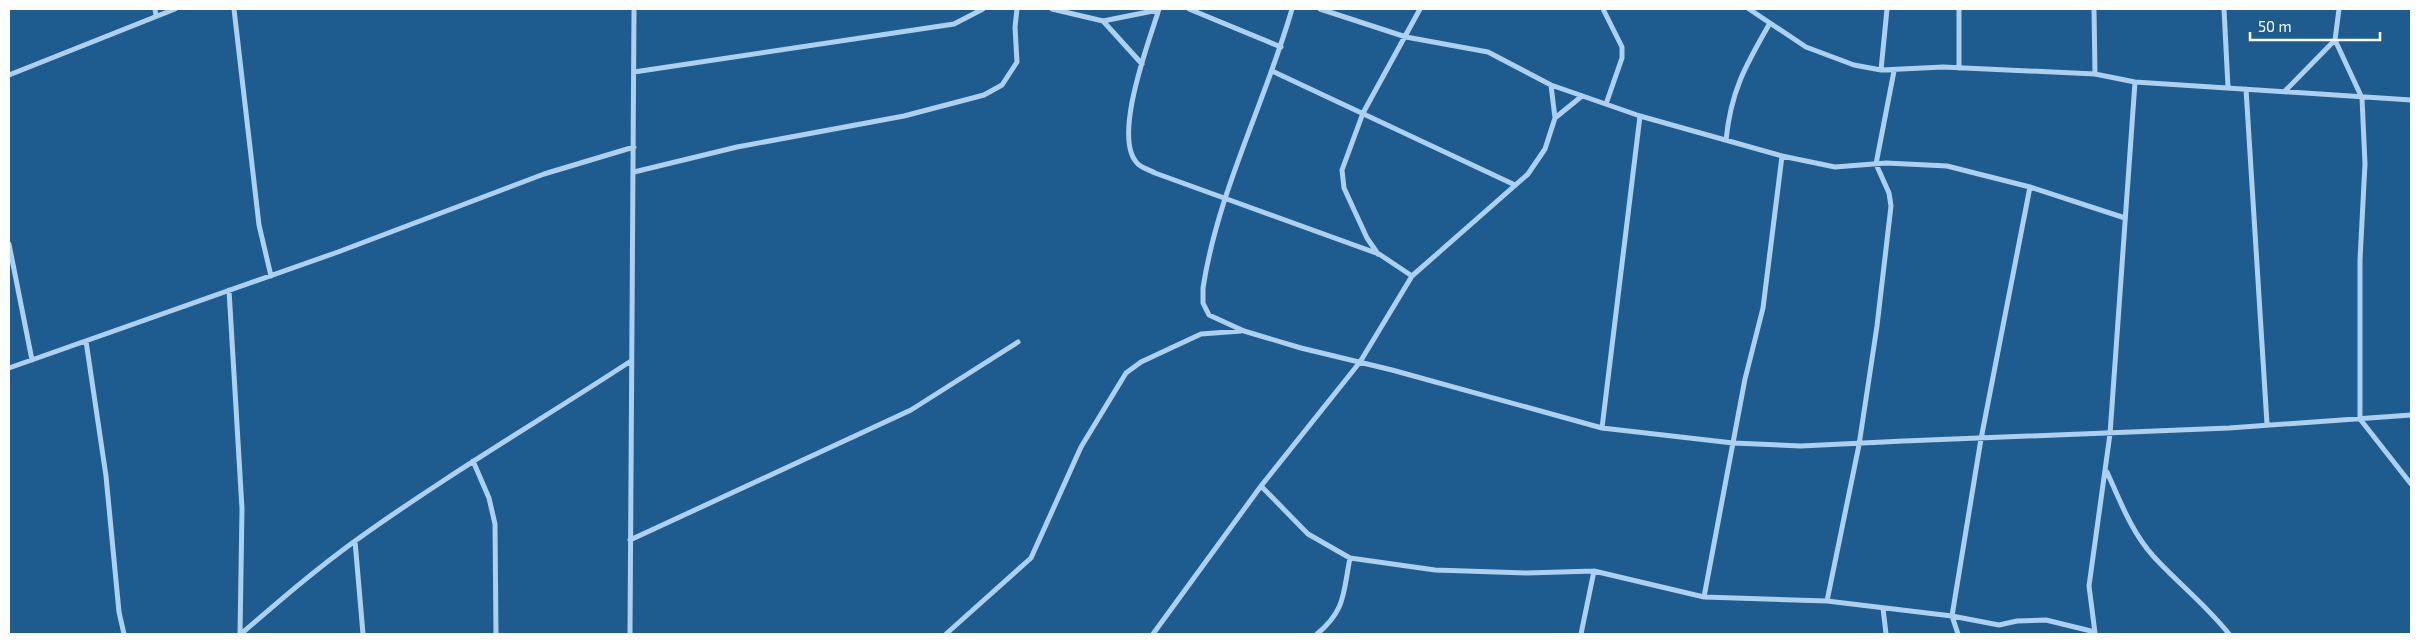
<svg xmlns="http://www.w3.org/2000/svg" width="2420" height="643" font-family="'Exo 2',sans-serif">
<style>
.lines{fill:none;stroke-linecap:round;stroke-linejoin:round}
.minor{stroke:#acd0ed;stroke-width:5}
</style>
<rect width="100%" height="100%" fill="#1e5b8e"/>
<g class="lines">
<path class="minor" d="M 155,9 L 156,16
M 234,9 L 259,225 L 271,276
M 1052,9 L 1103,21 L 1158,10
M 1159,9 C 1150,39 1111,139 1138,164 C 1142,168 1150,170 1155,173 L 1379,254 L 1412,276
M 1189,9 L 1281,47
M 1292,9 C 1265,103 1218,191 1203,288 L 1203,303 L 1209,315 L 1244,331 L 1301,348 L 1392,370 L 1602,428 L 1733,443 L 1801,446 L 1904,441 L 2229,428 L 2411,415
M 1320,9 L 1406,37 L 1488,52 L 1551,85 L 1640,116 L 1782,156 L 1835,167 L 1886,163 L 1947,166 L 2030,187 L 2125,218
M 1603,9 L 1622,47 L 1622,58 L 1606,104
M 1749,9 L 1806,47 L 1854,65 L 1881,70 L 1943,67 L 2095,74 L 2135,82 L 2411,100
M 1959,9 L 1959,68
M 2094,9 L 2095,74
M 2224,9 L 2228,87
M 2339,9 L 2335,40 L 2362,98 L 2365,164 L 2360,260 L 2360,419 L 2411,484
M 1103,21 L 1142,64
M 1881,70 L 1887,9
M 1272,71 L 1515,185
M 634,72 L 954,24 L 983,9
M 9,75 L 175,9
M 2246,89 L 2267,424
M 2285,91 L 2335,40
M 1555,118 L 1582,96
M 1726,140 C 1731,90 1746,65 1770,23
M 634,172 L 737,147 L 904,116 L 984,95 L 1002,85 L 1017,62 L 1015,27 L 1017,9
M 9,244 L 32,360
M 1378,254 L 1367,238 L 1344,188 L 1342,170 L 1363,113 L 1420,9
M 229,290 L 242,509 L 240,634
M 86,341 L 106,476 L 119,612 L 124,634
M 9,368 L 338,252 L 544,174 L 634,147
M 1602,428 L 1640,116
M 473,461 L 489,498 L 495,524 L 496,634
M 2107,472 C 2120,501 2132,533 2154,557 C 2179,584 2206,605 2229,634
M 1261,486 L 1308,534 L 1350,558 L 1435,570 L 1527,573 L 1594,571 L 1704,597 L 1827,601 L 1952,616 L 1999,625 L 2017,621 L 2046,620 L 2095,632
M 630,540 L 911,410 L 1018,342
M 355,541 L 363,634
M 1704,597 L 1745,379 L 1763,308 L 1782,156
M 1827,601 L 1859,445 L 1877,326 L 1891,206 L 1889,193 L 1876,164 L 1894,71
M 1883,608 L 1886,634
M 2095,633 L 2089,586 L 2110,434 L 2135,82
M 241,634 C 278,602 315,570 355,541 C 444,477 539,421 631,361
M 630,634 L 634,9
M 946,634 L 1031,558 L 1081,447 L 1126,373 L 1141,362 L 1201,334 L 1241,331
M 1153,634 L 1261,486 L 1360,362 L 1412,276 L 1528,174 L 1545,149 L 1555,118 L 1551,85
M 1317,634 C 1346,610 1343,593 1350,558
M 1581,634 L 1594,571
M 1958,634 L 1952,616 L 1981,439 L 2030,187"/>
</g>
<rect width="2420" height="643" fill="none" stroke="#ffffff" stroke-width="20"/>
<path d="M2250 32v8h130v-8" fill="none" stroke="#ffffff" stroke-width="2.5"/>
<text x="2258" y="32" font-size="15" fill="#ffffff" stroke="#1e5b8e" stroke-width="4" paint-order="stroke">50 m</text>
</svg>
